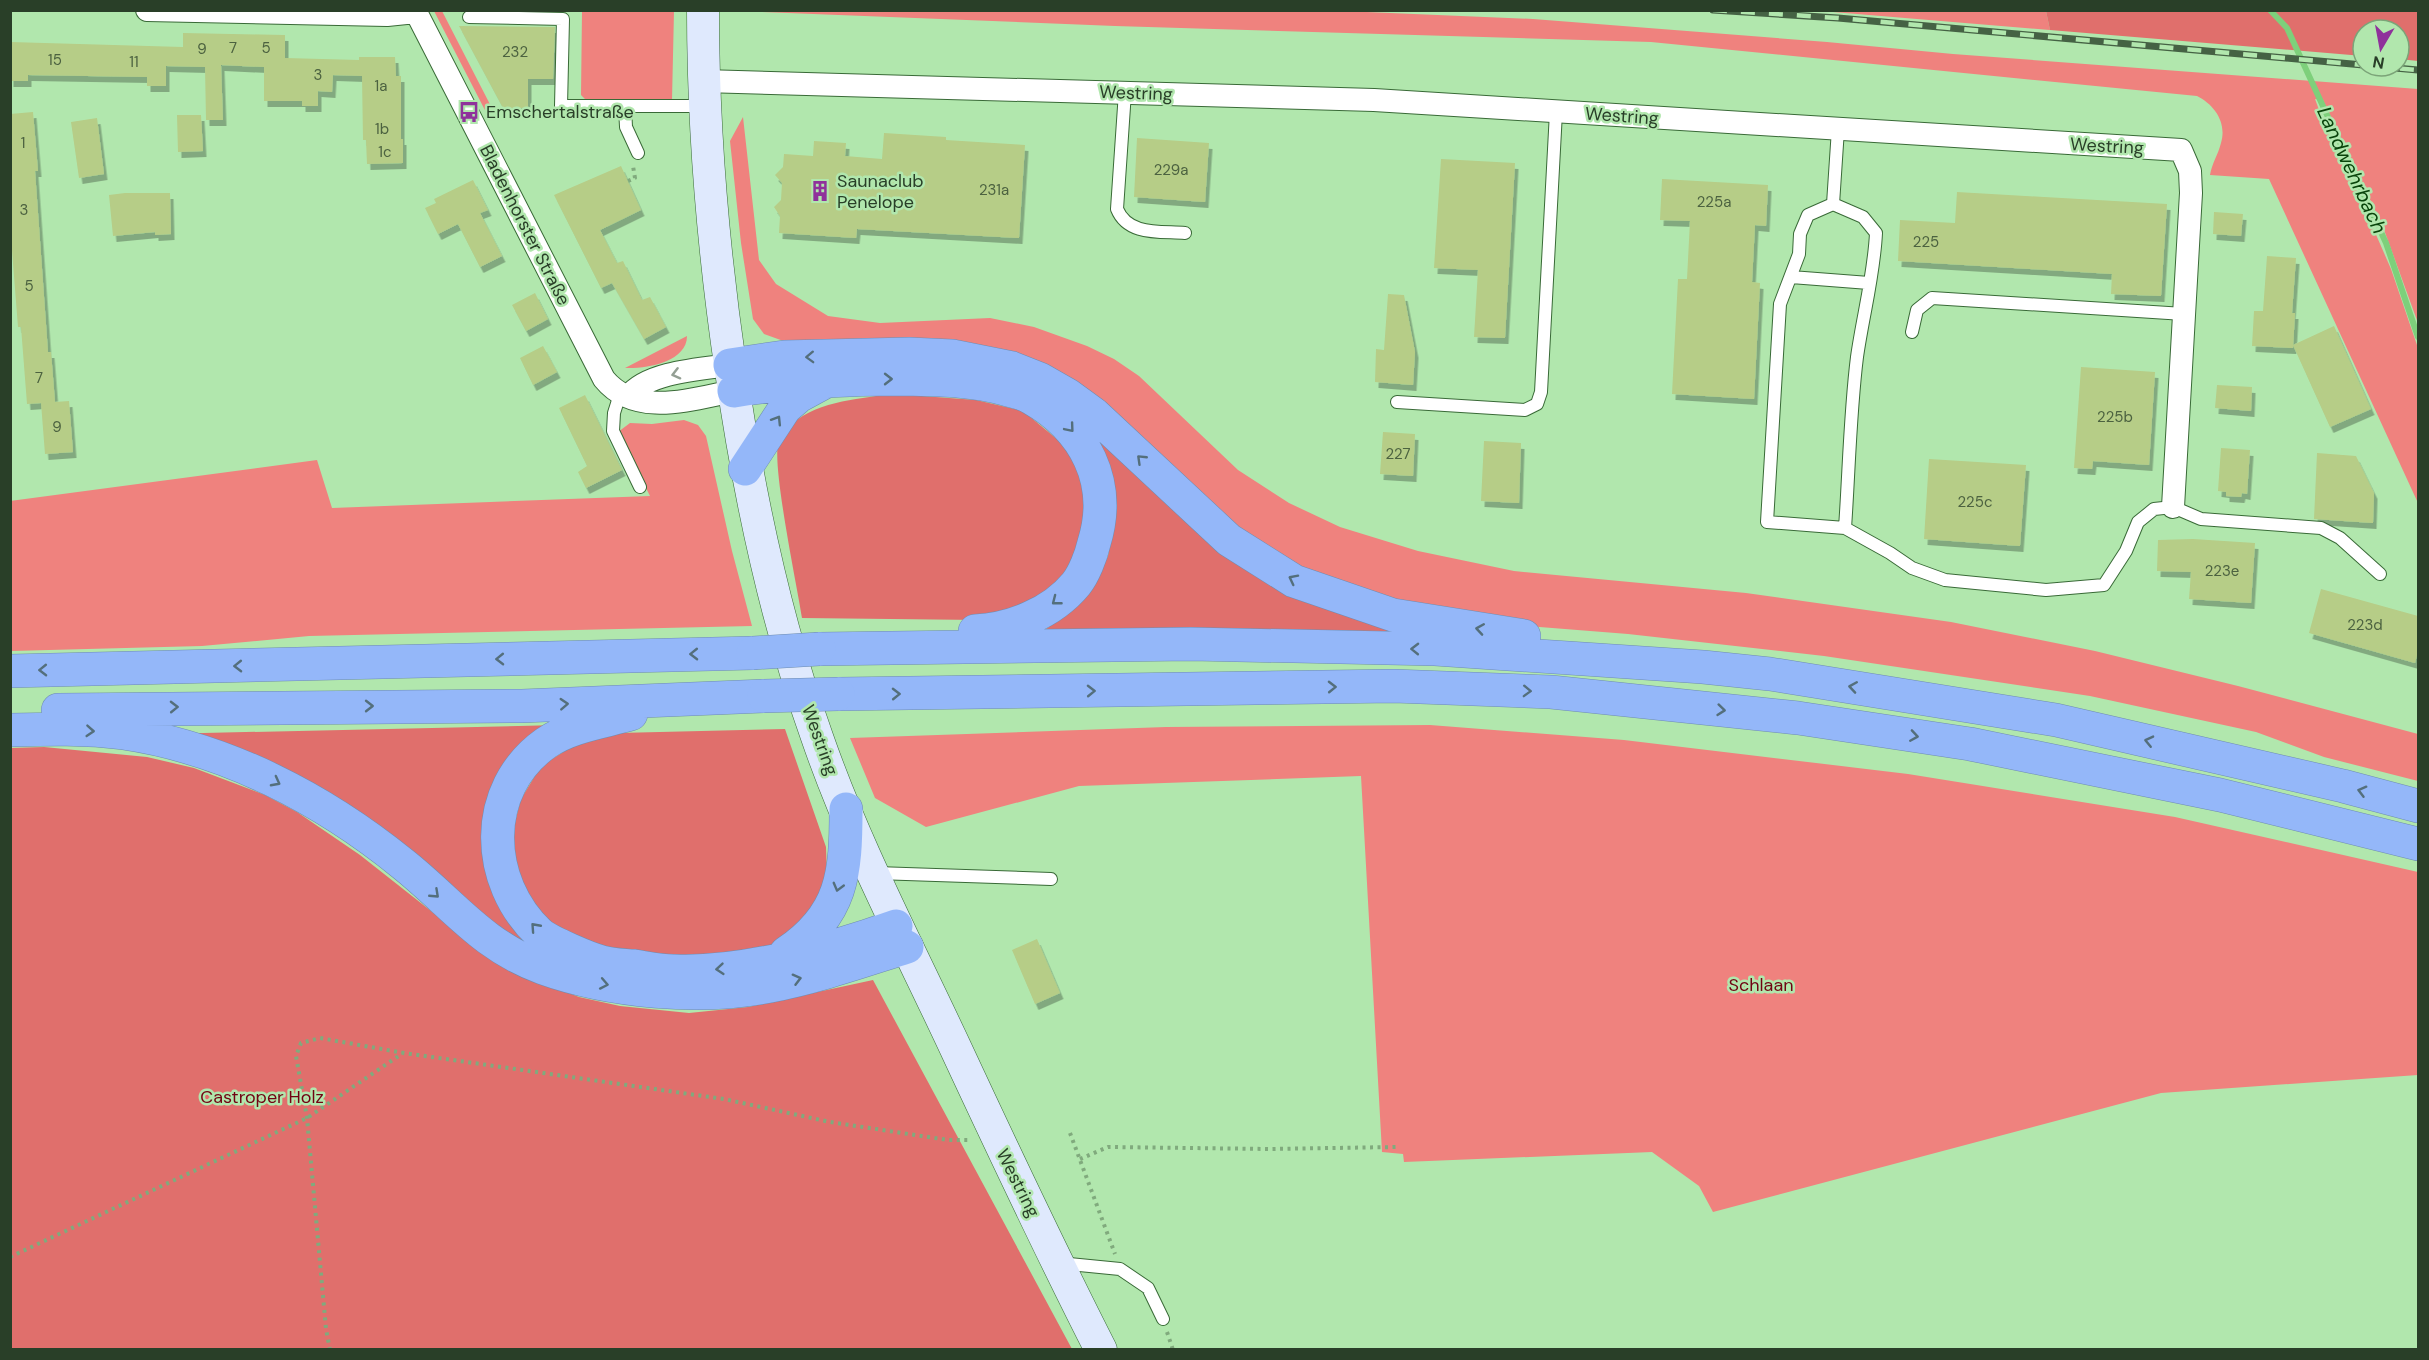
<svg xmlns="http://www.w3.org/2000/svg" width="2429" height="1360" font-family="'DM Sans',sans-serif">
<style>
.green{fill:#ef827e}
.forest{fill:#e06f6c}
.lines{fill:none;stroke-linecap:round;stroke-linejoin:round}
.stream{stroke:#7ed07b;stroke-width:6}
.building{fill:#b6cd87;filter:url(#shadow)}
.lane-casing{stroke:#396a37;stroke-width:14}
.street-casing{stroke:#396a37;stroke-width:24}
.secondary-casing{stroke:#396a37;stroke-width:33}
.highway-casing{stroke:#6f8db0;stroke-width:34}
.path{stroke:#80aa7d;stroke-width:4;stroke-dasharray:3 4.5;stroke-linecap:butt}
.lane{stroke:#fff;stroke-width:12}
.street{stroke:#fff;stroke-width:22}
.secondary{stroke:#dfe9fd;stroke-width:32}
.highway{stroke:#94b7f9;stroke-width:33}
.rail-casing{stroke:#456244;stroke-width:7}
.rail{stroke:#b1e7ad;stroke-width:4.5;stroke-dasharray:14;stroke-linecap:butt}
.highway-bridge-casing{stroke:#6f8db0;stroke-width:34;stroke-linecap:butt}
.highway-bridge{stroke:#94b7f9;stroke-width:33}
.oneway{stroke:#546f7c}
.oneway2{stroke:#949f94}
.labels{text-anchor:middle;stroke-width:5;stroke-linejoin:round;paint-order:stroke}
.number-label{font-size:15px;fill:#4c6240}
.street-label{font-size:18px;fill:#293f28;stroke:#b1e7ad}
.poi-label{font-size:18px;fill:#293f28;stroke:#b1e7ad;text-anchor:start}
.park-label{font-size:18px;fill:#710313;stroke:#b1e7ad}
.water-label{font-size:20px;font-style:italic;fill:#09440b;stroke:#b1e7ad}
</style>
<defs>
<filter id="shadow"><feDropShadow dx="3.5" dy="6" stdDeviation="0" flood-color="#0004"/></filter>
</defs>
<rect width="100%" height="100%" fill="#b1e7ad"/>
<path class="green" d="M 434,11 L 442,11 L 497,118 L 489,118 Z
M 582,11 L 674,11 L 672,100 L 586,100 L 581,95 Z
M 1343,11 L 1533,19 L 1827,42 L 1953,54 L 2418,89 L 2418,323 L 2383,227 L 2323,100 L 2315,99 L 2325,126 L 2357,191 L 2391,269 L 2418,348 L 2418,503 L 2269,179 L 2210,175 C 2212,163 2218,155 2221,143 C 2227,123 2215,105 2197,96 L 1651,42 L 1115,26 L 740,11 Z
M 1821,11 L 2046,11 L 2050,30 Z
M 743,117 L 759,260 L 776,284 L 828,316 L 880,323 L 990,318 L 1034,327 L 1087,346 L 1114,359 L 1139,376 L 1238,470 L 1289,503 L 1340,527 L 1418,551 L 1514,571 L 1746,593 L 1951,622 L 2095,651 L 2238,686 L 2418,734 L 2418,781 L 2324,757 L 2256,732 L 2090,696 L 1824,656 L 1628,634 L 1527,626 L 1438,613 L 1305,569 L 1230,521 L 1124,420 L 789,343 L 764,334 L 753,319 L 741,243 L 730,141 Z
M 687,336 C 687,362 646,369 625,368 Z
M 684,420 L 698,425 L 706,436 L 732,551 L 752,626 L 309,636 L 202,646 L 11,651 L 10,501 L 317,460 L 332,508 L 650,496 L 618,432 L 630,423 L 652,424 Z
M 1430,725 L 1624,740 L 1908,774 L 2175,817 L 2418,872 L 2418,1075 L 2161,1093 L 1713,1212 L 1699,1186 L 1652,1152 L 1404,1162 L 1403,1154 L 1382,1152 L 1361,776 L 1079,786 L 926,827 L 875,798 L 850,738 L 1166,727 Z"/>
<path class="forest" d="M 2046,11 L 2418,11 L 2418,61 L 2399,59 L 2399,30 L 2363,30 L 2363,56 L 2050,30 Z
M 876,396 L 922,396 L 976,400 L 1023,411 L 1069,449 L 1087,489 L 1092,513 L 1073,567 L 1027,607 L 979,620 L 802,618 C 798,590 770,459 779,441 C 797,406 842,401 876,396 Z
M 1063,405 L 1150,477 L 1397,631 L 1045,630 L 1067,613 L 1092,589 L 1108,556 L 1112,531 Z
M 560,725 L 491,805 L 548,963 L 412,862 L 161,734 Z
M 785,729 L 826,847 L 827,877 L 807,923 L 776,947 L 714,958 L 638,955 L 576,942 L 542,921 L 524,894 L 510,841 L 521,799 L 541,766 L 584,739 L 618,733 Z
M 44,747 L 147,757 L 194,768 L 265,795 L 297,812 L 360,855 L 502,967 L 579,997 L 620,1006 L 689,1013 L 748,1007 L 873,980 L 1072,1349 L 11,1349 L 10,748 Z"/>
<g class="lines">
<path class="stream" d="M 2270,10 L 2287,28 L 2386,243 L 2418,337"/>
</g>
<path class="building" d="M 459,26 L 555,27 L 553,79 L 528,79 L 528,108 L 503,108 Z
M 183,33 L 285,35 L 285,58 L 359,60 L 359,57 L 395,57 L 396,76 L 401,76 L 401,139 L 403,139 L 403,163 L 367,164 L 366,140 L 363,140 L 362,76 L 333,75 L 332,92 L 318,91 L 318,106 L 302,106 L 302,101 L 264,101 L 264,67 L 221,65 L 223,120 L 206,120 L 205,67 L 166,66 L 166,86 L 147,86 L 147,77 L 28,75 L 28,81 L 10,81 L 10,42 L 183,47 Z
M 33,112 L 38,171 L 35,171 L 48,352 L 51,352 L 55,402 L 27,404 L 21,327 L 18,327 L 10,225 L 10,114 Z
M 177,115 L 201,115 L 203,151 L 178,152 Z
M 97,118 L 104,174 L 79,178 L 71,122 Z
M 884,133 L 946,137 L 946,140 L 1025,145 L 1019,238 L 857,229 L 856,238 L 779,233 L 780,216 L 774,207 L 781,200 L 782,183 L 775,175 L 783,167 L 784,154 L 813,156 L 814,141 L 846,143 L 845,156 L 882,159 Z
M 1137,138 L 1209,143 L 1205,202 L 1134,197 Z
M 1441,159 L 1515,163 L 1505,338 L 1474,337 L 1478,270 L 1434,268 Z
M 621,166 L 641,210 L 600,230 L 617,263 L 623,261 L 642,300 L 650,297 L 666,327 L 644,339 L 612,283 L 601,288 L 554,195 Z
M 1662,179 L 1768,185 L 1766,226 L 1755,225 L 1752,282 L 1760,283 L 1754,399 L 1672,394 L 1678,279 L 1687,279 L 1690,221 L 1660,220 Z
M 473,180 L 488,210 L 480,213 L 502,256 L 480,267 L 458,224 L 438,234 L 425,208 L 436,203 L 434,199 Z
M 1957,192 L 2167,204 L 2161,296 L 2111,294 L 2112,274 L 1898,261 L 1900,220 L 1955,223 Z
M 125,193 L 170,193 L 171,234 L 155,235 L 155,232 L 113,236 L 109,195 Z
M 2214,212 L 2243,214 L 2241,236 L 2213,234 Z
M 2267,256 L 2296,258 L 2292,313 L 2295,313 L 2293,348 L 2252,346 L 2254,311 L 2263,311 Z
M 535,293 L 548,319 L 526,331 L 512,305 Z
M 1388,294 L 1404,295 L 1415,352 L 1413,385 L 1375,382 L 1376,349 L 1384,350 Z
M 2334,326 L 2371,409 L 2330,427 L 2293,345 Z
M 543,346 L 557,372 L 533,385 L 520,358 Z
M 2081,367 L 2155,372 L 2149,465 L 2093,461 L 2092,469 L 2074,468 Z
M 2217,385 L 2252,387 L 2251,411 L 2215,408 Z
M 585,395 L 622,470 L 586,488 L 578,472 L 587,466 L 559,408 Z
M 69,401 L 73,452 L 45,454 L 41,403 Z
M 1383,432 L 1415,434 L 1413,476 L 1380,474 Z
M 1484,441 L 1521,443 L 1519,503 L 1481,501 Z
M 2221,448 L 2250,450 L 2247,494 L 2242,493 L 2241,497 L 2226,496 L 2226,492 L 2218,491 Z
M 2317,453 L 2356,456 L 2374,493 L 2373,523 L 2314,519 Z
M 1929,459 L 2026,465 L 2020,546 L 1924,539 Z
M 2193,539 L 2255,543 L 2251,603 L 2189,599 L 2191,572 L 2157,571 L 2158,540 Z
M 2321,589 L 2418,616 L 2418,651 L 2415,663 L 2309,633 Z
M 1037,939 L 1060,993 L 1035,1004 L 1012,950 Z"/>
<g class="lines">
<defs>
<path id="lane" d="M 469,17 L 563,19 L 561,106 L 703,106
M 1125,92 L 1117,209 C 1128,236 1160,231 1185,233
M 625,107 L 626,127 L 638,153
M 1833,204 L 1863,217 L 1876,233 C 1874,275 1863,315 1857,357 C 1850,413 1849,471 1845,528 L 1767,522 L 1780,304 L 1799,254 L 1800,234 L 1808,215 Z
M 1833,204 L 1838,129
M 1791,277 L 1869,283
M 1912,332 L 1917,310 L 1932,298 L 2184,314
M 620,394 L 614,413 L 613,431 L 640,487
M 1397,402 L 1525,410 L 1537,404 L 1541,392 L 1556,112
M 1845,528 L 1890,553 L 1912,568 L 1945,580 L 2046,590 L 2104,585 L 2126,551 L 2138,522 L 2154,509 L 2173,507 L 2201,519 L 2321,528 L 2340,538 L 2380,574
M 876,873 L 1051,879
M 1059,1263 L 1120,1269 L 1148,1288 L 1163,1319"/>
<path id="street" d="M 147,10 L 387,15 L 416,12
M 415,10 L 604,379 C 636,418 691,399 734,391
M 703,81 L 1374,100 L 2181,150 L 2190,171 L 2191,193 L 2173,507
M 629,396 C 647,372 701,369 730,365"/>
<path id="secondary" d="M 703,10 C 703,134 713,249 731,371 C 749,496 775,619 817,737 C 854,844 908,946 956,1049 C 1003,1150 1050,1250 1101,1350"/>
<path id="highway" d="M 730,365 L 784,357 L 909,354 L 952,356 L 1012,368 L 1040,379 L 1068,395 L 1094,414 L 1229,540 L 1294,581 L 1393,615 L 1524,636
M 734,391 C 790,382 840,379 897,379 C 934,380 969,379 1005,389 C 1014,392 1024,393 1031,398 C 1085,429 1113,482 1094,543 C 1091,556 1084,574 1076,584 C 1052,613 1012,629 975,631
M 745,469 L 785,408 L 799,396 L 823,383
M 819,649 L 1191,644 L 1435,649 L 1703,667 L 1770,674 L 2056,720 L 2343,786 L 2418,806
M 10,671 L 753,653
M 838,694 L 1394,686 L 1551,692 L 1798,718 L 1970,744 L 2220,795 L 2418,844
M 58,710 L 522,706 L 764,696
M 631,714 C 603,722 570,726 546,743 C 481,789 484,882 540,934 C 550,942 589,959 602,962 C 612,965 624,965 634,966 C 647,968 661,971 674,971 C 742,974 832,949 896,926
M 10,730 C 48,729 86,728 123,733 C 226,748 323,799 403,864 C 452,903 482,946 543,968 C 610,992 701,1000 770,986 C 817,977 862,961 907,947
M 786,953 C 843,915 846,873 846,809"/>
</defs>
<use href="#lane" class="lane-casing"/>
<use href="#street" class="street-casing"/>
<use href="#secondary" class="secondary-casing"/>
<use href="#highway" class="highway-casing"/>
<path class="path" d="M 628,181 L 635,178 L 633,166
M 1070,1133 L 1115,1254
M 1080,1159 L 1108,1147 L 1269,1149 L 1396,1147
M 10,1257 L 307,1118 L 403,1053
M 1167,1332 L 1173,1350
M 330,1350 L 326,1329 L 307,1118 L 296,1056 L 301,1043 L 320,1038 L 404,1053 L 724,1099 L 830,1122 L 902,1133 L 948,1140 L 971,1140"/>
<use href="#lane" class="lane"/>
<use href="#street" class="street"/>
<use href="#secondary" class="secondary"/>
<use href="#highway" class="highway"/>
<defs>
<path id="rail" d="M 1713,10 L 1838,18 L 2363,65
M 2372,66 L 2418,70"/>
</defs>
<use href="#rail" class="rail-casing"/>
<use href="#rail" class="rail"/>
<defs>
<path id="highway-bridge" d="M 753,653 L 819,649
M 764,696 L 838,694"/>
</defs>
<use href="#highway-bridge" class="highway-bridge-casing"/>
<use href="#highway-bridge" class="highway-bridge"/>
</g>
<defs><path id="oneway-chevron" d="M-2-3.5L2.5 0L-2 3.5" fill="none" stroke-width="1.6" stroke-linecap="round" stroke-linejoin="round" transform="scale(1.5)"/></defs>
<g class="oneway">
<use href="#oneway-chevron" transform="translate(810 357) rotate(178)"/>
<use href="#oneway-chevron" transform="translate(888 379)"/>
<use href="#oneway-chevron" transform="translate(777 420) rotate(-58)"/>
<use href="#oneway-chevron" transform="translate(1070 428) rotate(50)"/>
<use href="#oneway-chevron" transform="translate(1141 459) rotate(-136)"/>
<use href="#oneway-chevron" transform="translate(1293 579) rotate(-153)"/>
<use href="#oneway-chevron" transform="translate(1056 601) rotate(142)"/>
<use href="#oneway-chevron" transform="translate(1480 629) rotate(-171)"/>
<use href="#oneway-chevron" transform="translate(1415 649) rotate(-179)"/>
<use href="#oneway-chevron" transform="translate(694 654) rotate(179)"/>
<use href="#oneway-chevron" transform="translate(500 659) rotate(179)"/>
<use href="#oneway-chevron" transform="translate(238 666) rotate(179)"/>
<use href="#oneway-chevron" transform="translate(43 670) rotate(179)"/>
<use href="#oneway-chevron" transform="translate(1332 687) rotate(-1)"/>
<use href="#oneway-chevron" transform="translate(1853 687) rotate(-171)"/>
<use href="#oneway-chevron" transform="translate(1091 691) rotate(-1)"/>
<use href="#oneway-chevron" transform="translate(1527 691) rotate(2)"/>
<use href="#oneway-chevron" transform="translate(896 694) rotate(-1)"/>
<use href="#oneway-chevron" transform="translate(564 704) rotate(-3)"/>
<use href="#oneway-chevron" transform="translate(369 706)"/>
<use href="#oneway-chevron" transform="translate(174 707) rotate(-1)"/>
<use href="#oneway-chevron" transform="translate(1721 710) rotate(6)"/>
<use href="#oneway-chevron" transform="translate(90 731) rotate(4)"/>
<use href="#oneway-chevron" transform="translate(1914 736) rotate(9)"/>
<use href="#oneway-chevron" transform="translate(2149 741) rotate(-167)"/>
<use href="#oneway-chevron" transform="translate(276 782) rotate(28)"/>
<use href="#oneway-chevron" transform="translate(2362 791) rotate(-165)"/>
<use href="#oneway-chevron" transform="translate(838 887) rotate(105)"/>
<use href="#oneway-chevron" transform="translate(435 894) rotate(43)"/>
<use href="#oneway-chevron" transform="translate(535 927) rotate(-132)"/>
<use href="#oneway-chevron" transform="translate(720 969) rotate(175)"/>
<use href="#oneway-chevron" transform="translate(797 979) rotate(-15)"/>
<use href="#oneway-chevron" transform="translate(604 984) rotate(11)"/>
</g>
<use class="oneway2" href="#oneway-chevron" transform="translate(676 374) rotate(166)"/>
<defs>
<symbol id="bus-bare" viewBox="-9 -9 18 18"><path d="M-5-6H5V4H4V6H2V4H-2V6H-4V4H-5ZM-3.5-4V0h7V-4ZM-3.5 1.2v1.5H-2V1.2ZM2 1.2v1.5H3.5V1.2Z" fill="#8f319b" stroke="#b1e7ad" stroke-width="2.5" paint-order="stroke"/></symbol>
<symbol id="building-bare" viewBox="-9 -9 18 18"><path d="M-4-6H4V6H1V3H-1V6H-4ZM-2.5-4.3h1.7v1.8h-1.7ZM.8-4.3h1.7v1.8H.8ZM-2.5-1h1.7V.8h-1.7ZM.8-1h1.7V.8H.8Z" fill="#8f319b" stroke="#b1e7ad" stroke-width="2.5" paint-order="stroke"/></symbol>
</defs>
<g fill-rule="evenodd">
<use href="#bus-bare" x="454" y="97" width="30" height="30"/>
<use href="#building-bare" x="805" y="176" width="30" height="30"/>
</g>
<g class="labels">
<g class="number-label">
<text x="233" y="53">7</text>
<text x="266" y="53">5</text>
<text x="202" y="54">9</text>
<text x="515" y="57">232</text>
<text x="55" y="65">15</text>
<text x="134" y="67">11</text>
<text x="318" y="80">3</text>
<text x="381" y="91">1a</text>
<text x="382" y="134">1b</text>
<text x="23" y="148">1</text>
<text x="385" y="157">1c</text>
<text x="1171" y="175">229a</text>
<text x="994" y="195">231a</text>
<text x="1714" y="207">225a</text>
<text x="24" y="215">3</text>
<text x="1926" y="247">225</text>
<text x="29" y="291">5</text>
<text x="39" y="383">7</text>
<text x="2115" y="422">225b</text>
<text x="57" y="432">9</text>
<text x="1398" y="459">227</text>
<text x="1975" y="507">225c</text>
<text x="2222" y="576">223e</text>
<text x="2365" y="630">223d</text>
</g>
<g class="street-label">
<text transform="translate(1136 93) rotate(2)" y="6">Westring</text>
<text transform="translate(1622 116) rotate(4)" y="6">Westring</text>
<text transform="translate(2107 146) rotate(3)" y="6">Westring</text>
<text transform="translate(525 225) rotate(63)" y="6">Bladenhorster Straße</text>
<text transform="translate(820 740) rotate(70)" y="6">Westring</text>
<text transform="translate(1018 1183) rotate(63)" y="6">Westring</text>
</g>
<g class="poi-label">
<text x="486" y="118">Emschertalstraße</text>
<text x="837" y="187">Saunaclub<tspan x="837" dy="21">Penelope</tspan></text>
</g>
<g class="park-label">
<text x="1761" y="991">Schlaan</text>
<text x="262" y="1103">Castroper Holz</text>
</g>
<g class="water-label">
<text transform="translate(2352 170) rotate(65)" y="7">Landwehrbach</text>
</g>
</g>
<rect width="2429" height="1360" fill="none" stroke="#293f28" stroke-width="24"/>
<g transform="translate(2381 48) rotate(190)"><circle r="28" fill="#b1e7ad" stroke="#7ba478" stroke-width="1.5"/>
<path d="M0-4.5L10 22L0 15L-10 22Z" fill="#8f319b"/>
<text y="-9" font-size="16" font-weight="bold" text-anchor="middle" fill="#293f28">N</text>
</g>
</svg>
